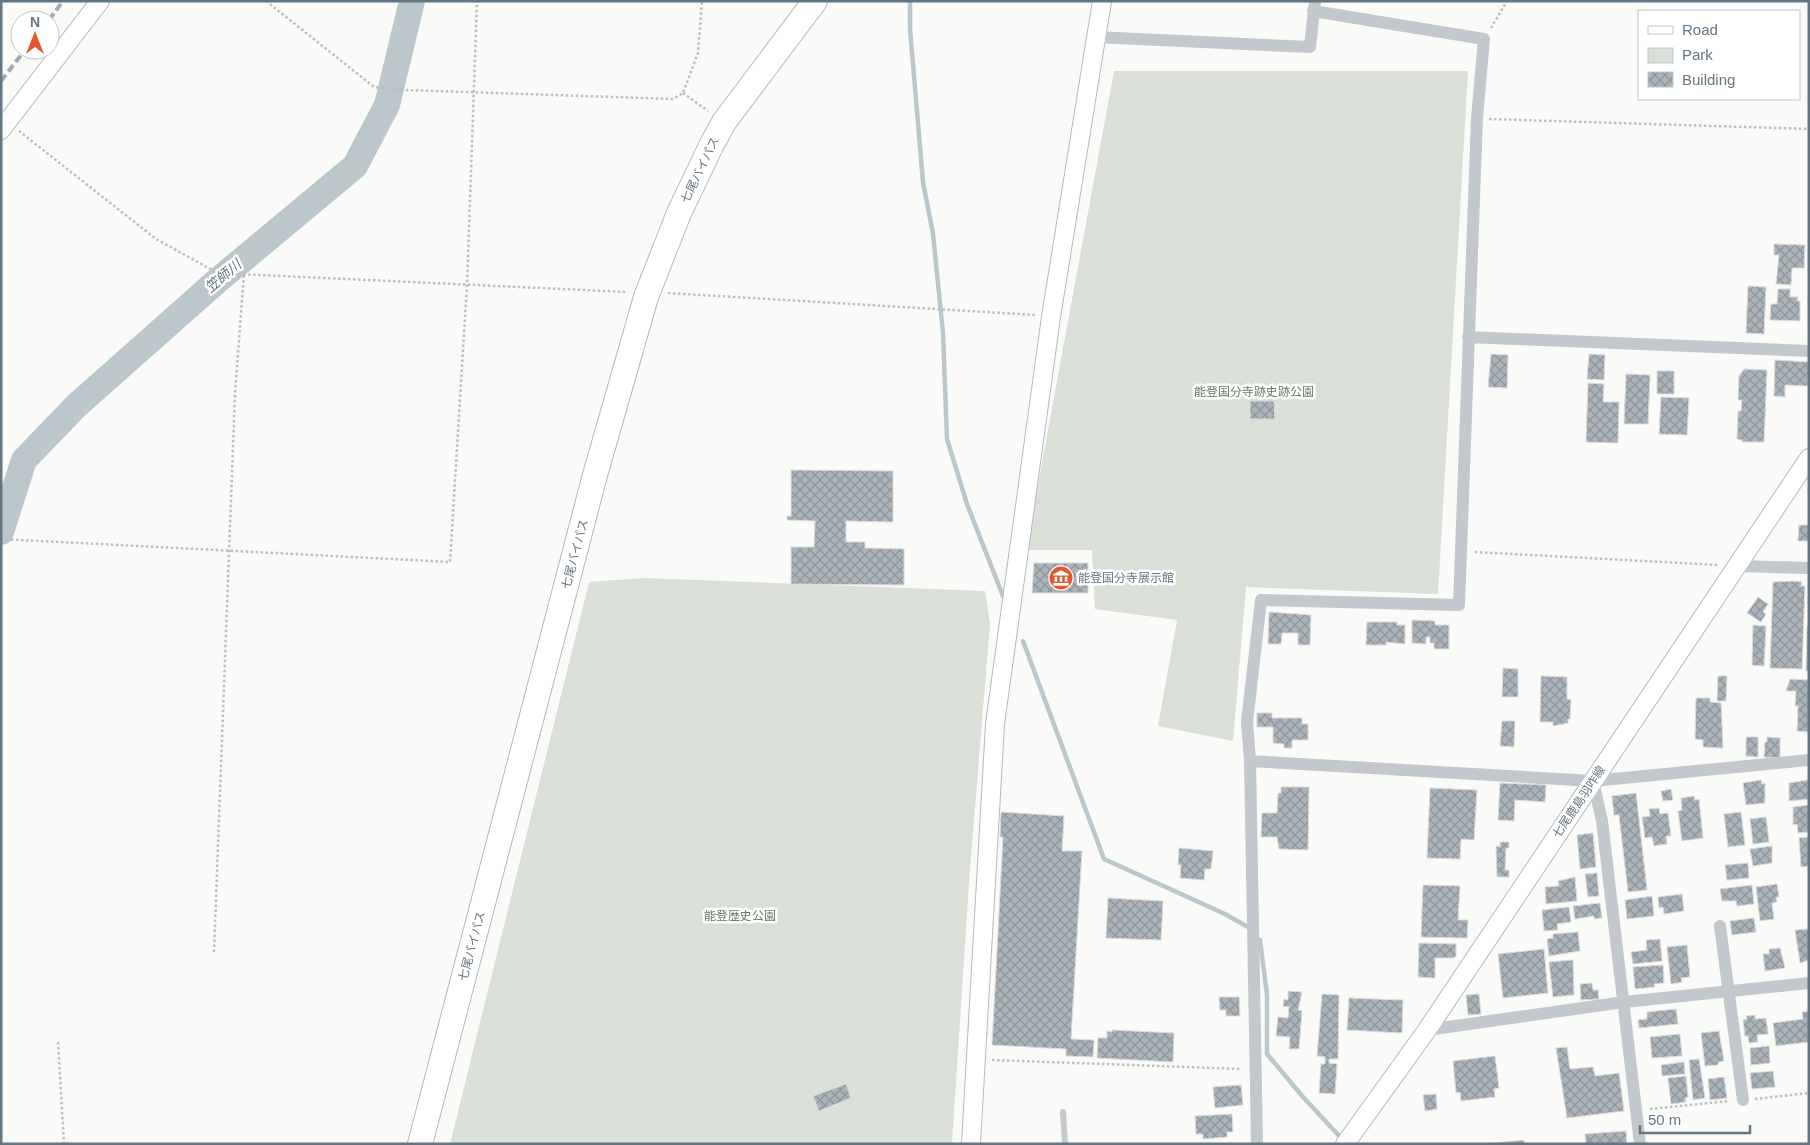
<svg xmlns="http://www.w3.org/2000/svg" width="1810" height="1145" font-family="Helvetica,'Noto Sans JP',sans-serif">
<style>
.park{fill:#dadfd7}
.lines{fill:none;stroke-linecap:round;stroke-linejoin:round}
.stream{stroke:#bbc7cb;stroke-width:4.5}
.river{stroke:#bbc7cb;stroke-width:26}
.building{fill:url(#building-cross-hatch);stroke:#dcdcda}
.secondary-casing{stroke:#b3babf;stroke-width:20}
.highway-casing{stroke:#b4b9bd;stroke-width:26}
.path{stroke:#bbbfc2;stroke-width:2.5;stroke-dasharray:2.5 2.5;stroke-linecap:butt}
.lane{stroke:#c3c8cc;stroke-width:6}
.street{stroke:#c3c8cc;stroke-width:12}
.secondary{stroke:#fff;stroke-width:18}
.highway{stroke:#fff;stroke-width:24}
.rail{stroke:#a2aab0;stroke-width:4;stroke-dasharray:8 4;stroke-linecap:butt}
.labels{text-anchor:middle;stroke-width:5;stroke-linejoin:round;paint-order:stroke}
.street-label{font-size:12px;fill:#657683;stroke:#fff}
.park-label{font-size:12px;fill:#687a64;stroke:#fff}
.poi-label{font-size:12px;fill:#657683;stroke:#fff;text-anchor:start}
.water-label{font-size:14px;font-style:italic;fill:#60757c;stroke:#fff}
</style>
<defs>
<pattern id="building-cross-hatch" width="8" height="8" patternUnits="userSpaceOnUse" patternTransform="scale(1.25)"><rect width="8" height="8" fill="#aab3b9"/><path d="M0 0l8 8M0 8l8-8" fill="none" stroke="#8e969c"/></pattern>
</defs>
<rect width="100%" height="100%" fill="#fafaf8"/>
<path class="park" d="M 1114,71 L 1468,71 L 1438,594 L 1246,587 L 1233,741 L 1158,726 L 1177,620 L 1095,609 L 1092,550 L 1026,550 Z
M 644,578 L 985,591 L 990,624 L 970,868 L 952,1144 L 450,1144 L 589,582 Z"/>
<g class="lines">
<path class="stream" d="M 910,1 L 910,29 L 923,182 L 933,234 L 943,333 L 947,439 L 967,504 L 1003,596
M 1023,641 L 1104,859 L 1225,914 L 1248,927
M 1260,940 L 1267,995 L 1267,1054 L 1303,1097 L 1342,1139"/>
<path class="river" d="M 1,532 L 24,460 L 76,406 L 217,281 L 355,166 L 387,105 L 412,1"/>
</g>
<path class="building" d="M 1774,244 L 1805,245 L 1804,268 L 1792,268 L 1791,285 L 1776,284 L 1779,255 L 1774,255 Z
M 1748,286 L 1766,287 L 1764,334 L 1746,333 Z
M 1778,289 L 1790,289 L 1790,297 L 1798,297 L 1797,301 L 1800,301 L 1800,321 L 1770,320 L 1771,304 L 1777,304 Z
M 1491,354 L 1508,355 L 1507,388 L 1488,387 Z
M 1589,354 L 1605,355 L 1604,380 L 1587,379 Z
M 1775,360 L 1809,362 L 1808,386 L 1785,385 L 1785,397 L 1774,396 Z
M 1744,369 L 1767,370 L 1764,442 L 1742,442 L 1742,440 L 1737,439 L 1738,411 L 1741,411 L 1742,400 L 1738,400 L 1739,376 Z
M 1657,371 L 1674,371 L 1674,394 L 1657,394 Z
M 1626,374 L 1650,375 L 1648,424 L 1624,424 Z
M 1588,383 L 1604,384 L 1603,402 L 1619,402 L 1618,443 L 1586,442 Z
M 1661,397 L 1689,398 L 1687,435 L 1659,434 Z
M 1250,401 L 1274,401 L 1275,419 L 1250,419 Z
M 791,470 L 893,471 L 893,522 L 846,521 L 846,542 L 865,542 L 865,548 L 904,549 L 904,585 L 791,584 L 791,547 L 814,547 L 815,521 L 787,520 L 787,516 L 791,516 Z
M 1799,525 L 1809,525 L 1809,541 L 1798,541 Z
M 1034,563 L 1088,563 L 1088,593 L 1032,593 Z
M 1794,581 L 1802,582 L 1801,586 L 1805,586 L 1802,669 L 1770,668 L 1773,582 Z
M 1758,597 L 1768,604 L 1763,612 L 1766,614 L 1761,622 L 1747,613 Z
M 1269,612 L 1311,615 L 1310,645 L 1298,645 L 1298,633 L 1282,633 L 1281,644 L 1268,644 Z
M 1412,620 L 1435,621 L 1435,625 L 1449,625 L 1449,649 L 1434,649 L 1434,643 L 1430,643 L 1430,637 L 1426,637 L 1426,644 L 1412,643 Z
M 1367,622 L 1397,622 L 1397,625 L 1405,625 L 1405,644 L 1386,642 L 1386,645 L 1366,645 Z
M 1753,625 L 1766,626 L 1764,666 L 1752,665 Z
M 1807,626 L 1809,626 L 1809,671 L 1806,671 Z
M 1503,668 L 1518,669 L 1518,697 L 1502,697 Z
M 1541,676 L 1567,677 L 1567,699 L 1571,700 L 1570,719 L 1568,719 L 1568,723 L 1553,726 L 1553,722 L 1540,722 Z
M 1718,676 L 1727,676 L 1726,701 L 1717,701 Z
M 1790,679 L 1809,680 L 1809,732 L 1797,731 L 1798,706 L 1795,706 L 1796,691 L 1786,691 Z
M 1696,698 L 1710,698 L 1710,702 L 1721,703 L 1723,748 L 1703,747 L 1703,740 L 1695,739 Z
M 1257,713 L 1272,713 L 1272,718 L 1302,718 L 1302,724 L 1308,724 L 1308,740 L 1292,740 L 1292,748 L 1284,748 L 1284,744 L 1273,743 L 1273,727 L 1257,727 Z
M 1502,721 L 1515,721 L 1514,747 L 1500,746 Z
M 1746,737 L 1758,737 L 1758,757 L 1746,756 Z
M 1767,737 L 1780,738 L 1780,758 L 1764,757 L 1765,742 L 1767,742 Z
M 1761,780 L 1762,784 L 1765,783 L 1765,803 L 1746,805 L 1743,783 Z
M 1808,780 L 1809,799 L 1789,801 L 1789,783 Z
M 1500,783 L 1546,785 L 1545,802 L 1515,800 L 1514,821 L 1498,820 Z
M 1281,787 L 1309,787 L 1308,850 L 1279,849 L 1277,837 L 1261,837 L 1262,813 L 1277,813 L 1278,793 L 1281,793 Z
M 1430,788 L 1477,790 L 1474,840 L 1461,839 L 1460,859 L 1427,858 Z
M 1671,789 L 1673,800 L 1663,801 L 1661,791 Z
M 1636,793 L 1647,890 L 1628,892 L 1619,815 L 1614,815 L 1612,796 Z
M 1694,796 L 1695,800 L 1699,799 L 1703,838 L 1682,841 L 1678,811 L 1682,810 L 1681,798 Z
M 1809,805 L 1809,832 L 1798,833 L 1797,824 L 1793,825 L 1793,807 Z
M 1659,808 L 1660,814 L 1668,813 L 1671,836 L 1666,836 L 1667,844 L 1654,846 L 1652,837 L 1645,838 L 1642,817 L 1650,816 L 1649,809 Z
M 1001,812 L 1064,816 L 1062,851 L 1082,851 L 1071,1039 L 1094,1040 L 1093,1057 L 1066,1056 L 1066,1049 L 992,1045 L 1003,837 L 1000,837 Z
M 1741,812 L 1745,845 L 1728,847 L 1724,814 Z
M 1766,817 L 1769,842 L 1753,844 L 1750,819 Z
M 1593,833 L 1596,867 L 1580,869 L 1577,835 Z
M 1809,837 L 1809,866 L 1801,867 L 1799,838 Z
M 1500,842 L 1509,842 L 1509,848 L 1506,848 L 1505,870 L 1509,870 L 1509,877 L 1497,877 L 1496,846 L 1500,847 Z
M 1772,846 L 1772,863 L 1753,866 L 1750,849 Z
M 1179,848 L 1213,851 L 1211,869 L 1205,869 L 1204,880 L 1180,878 L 1181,865 L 1178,865 Z
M 1748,863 L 1749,878 L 1727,880 L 1725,865 Z
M 1597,873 L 1599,896 L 1588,897 L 1585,874 Z
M 1575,877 L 1577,901 L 1546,904 L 1545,887 L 1559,886 L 1558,881 Z
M 1777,884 L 1779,897 L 1776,897 L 1777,902 L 1772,903 L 1774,919 L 1760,921 L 1756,887 Z
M 1423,885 L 1460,886 L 1458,920 L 1468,920 L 1467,938 L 1421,937 Z
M 1752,885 L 1754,904 L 1737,906 L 1736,901 L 1722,901 L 1720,889 Z
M 1682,894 L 1684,911 L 1664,914 L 1663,907 L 1659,908 L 1658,897 Z
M 1652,896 L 1654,916 L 1627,919 L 1625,900 Z
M 1108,898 L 1163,901 L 1161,940 L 1106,938 Z
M 1600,903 L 1602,918 L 1594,919 L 1594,916 L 1575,919 L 1573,906 Z
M 1569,907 L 1571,922 L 1557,924 L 1558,930 L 1544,931 L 1542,910 Z
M 1754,918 L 1756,932 L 1732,935 L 1730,921 Z
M 1809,929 L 1809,960 L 1800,963 L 1795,930 Z
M 1578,932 L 1580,951 L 1549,956 L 1547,939 L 1553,938 L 1553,934 Z
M 1660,939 L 1662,961 L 1633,964 L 1631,952 L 1647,950 L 1646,940 Z
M 1419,943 L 1456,944 L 1456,956 L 1453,958 L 1435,958 L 1435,978 L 1418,977 Z
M 1687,945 L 1690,977 L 1681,978 L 1682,982 L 1671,984 L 1667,947 Z
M 1780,948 L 1785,968 L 1765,971 L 1763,954 L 1769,954 L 1769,949 Z
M 1544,949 L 1548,993 L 1503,998 L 1498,954 Z
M 1573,960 L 1574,995 L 1553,997 L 1549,962 Z
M 1663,965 L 1664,983 L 1654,984 L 1655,987 L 1635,989 L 1633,967 Z
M 1592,983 L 1593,990 L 1598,990 L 1599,999 L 1581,1000 L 1580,984 Z
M 1288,991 L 1302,992 L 1298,1010 L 1302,1011 L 1299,1049 L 1289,1049 L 1290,1037 L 1276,1036 L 1278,1017 L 1288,1018 L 1289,1007 L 1283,1006 L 1284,999 L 1288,1000 Z
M 1322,994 L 1339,995 L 1338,1059 L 1329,1059 L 1329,1063 L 1337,1064 L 1335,1094 L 1319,1093 L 1321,1064 L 1325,1064 L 1325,1057 L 1317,1056 Z
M 1479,994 L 1481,1014 L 1468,1015 L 1466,995 Z
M 1219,997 L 1239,997 L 1240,1016 L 1226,1016 L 1226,1010 L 1220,1010 Z
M 1349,998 L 1403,1000 L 1402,1033 L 1347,1030 Z
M 1676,1009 L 1678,1024 L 1639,1028 L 1638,1020 L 1647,1019 L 1647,1012 Z
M 1809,1011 L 1809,1042 L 1776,1046 L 1773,1023 L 1803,1019 L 1802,1012 Z
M 1755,1015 L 1755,1019 L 1766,1018 L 1768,1034 L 1757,1035 L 1758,1042 L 1749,1043 L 1748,1036 L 1745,1036 L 1743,1020 L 1747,1019 L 1746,1016 Z
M 1112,1030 L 1174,1033 L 1173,1062 L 1097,1058 L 1098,1038 L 1107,1038 L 1107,1031 L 1112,1032 Z
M 1719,1031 L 1724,1061 L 1718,1062 L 1718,1065 L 1705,1066 L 1701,1033 Z
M 1680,1034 L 1682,1056 L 1652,1058 L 1650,1037 Z
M 1769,1046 L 1770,1063 L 1751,1065 L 1750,1048 Z
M 1567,1047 L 1570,1069 L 1593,1067 L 1595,1076 L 1619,1073 L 1624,1111 L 1567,1118 L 1556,1048 Z
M 1495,1056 L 1499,1088 L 1494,1089 L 1495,1097 L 1461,1101 L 1460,1092 L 1456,1093 L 1453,1061 Z
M 1699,1059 L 1705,1098 L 1693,1100 L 1689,1060 Z
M 1684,1062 L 1685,1074 L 1662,1076 L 1661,1065 Z
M 1773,1071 L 1775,1087 L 1752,1089 L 1750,1073 Z
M 1686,1076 L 1688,1097 L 1685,1098 L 1686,1102 L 1671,1104 L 1668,1078 Z
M 1724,1077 L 1727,1098 L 1710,1100 L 1708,1079 Z
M 846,1084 L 851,1098 L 819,1111 L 813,1096 Z
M 1241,1085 L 1243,1105 L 1215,1108 L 1213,1087 Z
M 1436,1094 L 1437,1109 L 1425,1111 L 1423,1095 Z
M 1232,1114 L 1233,1132 L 1227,1132 L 1227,1137 L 1203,1139 L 1203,1134 L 1196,1134 L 1195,1116 Z
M 1626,1131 L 1627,1144 L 1586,1144 L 1585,1134 Z
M 1524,1140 L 1524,1144 L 1493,1144 L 1493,1143 Z"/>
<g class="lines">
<defs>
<path id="secondary" d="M 1,130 L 100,1
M 971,1144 L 995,724 L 1051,317 L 1102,1
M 1345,1144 L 1427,1030 L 1809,458"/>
<path id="highway" d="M 420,1144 L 595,475 L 646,297 L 679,213 L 711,146 L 724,122 L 815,1"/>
</defs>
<use href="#secondary" class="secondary-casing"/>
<use href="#highway" class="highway-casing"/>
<path class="path" d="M 266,1 L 374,87 L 406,90 L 673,99 L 683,93 L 698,53 L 702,1
M 1491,28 L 1507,1
M 683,93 L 708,111
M 1489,119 L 1809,129
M 19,131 L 156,239 L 214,271 L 238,274 L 627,292
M 668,293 L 1036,315
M 1,539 L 450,562 L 467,285 L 477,1
M 1475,552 L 1719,565
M 214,952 L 235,393 L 244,274
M 58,1042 L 64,1144
M 992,1060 L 1242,1069
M 1755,1099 L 1809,1093
M 1650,1109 L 1729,1101"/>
<path class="lane" d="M 1063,1112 L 1065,1144"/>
<path class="street" d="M 1095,37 L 1310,47 L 1315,1
M 1468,337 L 1809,351
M 1738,566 L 1809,568
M 1250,761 L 1593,781 L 1809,760
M 1593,781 L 1602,821 L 1640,1144
M 1720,926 L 1743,1100
M 1427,1030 L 1624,1002 L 1809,983
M 1257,1144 L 1250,761 L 1247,722 L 1261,600 L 1459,605 L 1477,118 L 1484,39 L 1313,11"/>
<use href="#secondary" class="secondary"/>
<use href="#highway" class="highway"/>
<path class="rail" d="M 49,20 L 63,1
M 1,81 L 25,50"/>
</g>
<defs>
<symbol id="museum-disc" viewBox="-11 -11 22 22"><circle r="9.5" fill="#e4572e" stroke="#fff"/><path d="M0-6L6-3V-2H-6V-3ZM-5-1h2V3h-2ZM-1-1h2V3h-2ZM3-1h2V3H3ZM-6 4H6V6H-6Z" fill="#fff"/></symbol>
</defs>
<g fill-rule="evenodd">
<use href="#museum-disc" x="1047" y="564" width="28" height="28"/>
</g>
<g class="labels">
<g class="street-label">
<text transform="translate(700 170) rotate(-64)" y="4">七尾バイパス</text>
<text transform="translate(575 554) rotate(-75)" y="4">七尾バイパス</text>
<text transform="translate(1579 802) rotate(-56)" y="4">七尾鹿島羽咋線</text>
<text transform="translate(472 946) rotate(-75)" y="4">七尾バイパス</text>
</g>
<g class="park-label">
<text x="1254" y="396">能登国分寺跡史跡公園</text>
<text x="740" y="920">能登歴史公園</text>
</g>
<g class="poi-label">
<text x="1078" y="582">能登国分寺展示館</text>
</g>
<g class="water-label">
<text transform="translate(223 276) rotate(-40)" y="5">笠師川</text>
</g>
</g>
<rect width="1810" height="1145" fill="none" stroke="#657683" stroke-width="5"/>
<rect x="1638" y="10" width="162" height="90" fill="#ffffff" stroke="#c1c8cd"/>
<rect x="1648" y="26" width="25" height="8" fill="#ffffff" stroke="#c1c8cd"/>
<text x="1682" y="35" font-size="15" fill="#657683">Road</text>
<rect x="1648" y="48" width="25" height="15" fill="#dadfd7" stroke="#c1c8cd"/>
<text x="1682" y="60" font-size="15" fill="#657683">Park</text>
<rect x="1648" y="72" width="25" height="15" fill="url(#building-cross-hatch)" stroke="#c1c8cd"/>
<text x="1682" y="85" font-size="15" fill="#657683">Building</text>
<g transform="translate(35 35)"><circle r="24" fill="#ffffff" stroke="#c1c8cd"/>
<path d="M0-4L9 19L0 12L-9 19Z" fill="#e4572e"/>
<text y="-8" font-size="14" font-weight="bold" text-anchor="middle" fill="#657683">N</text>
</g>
<path d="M1640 1125v8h110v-8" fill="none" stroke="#657683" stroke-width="2.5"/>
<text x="1648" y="1125" font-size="15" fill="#657683" stroke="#ffffff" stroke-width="4" paint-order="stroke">50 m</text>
</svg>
